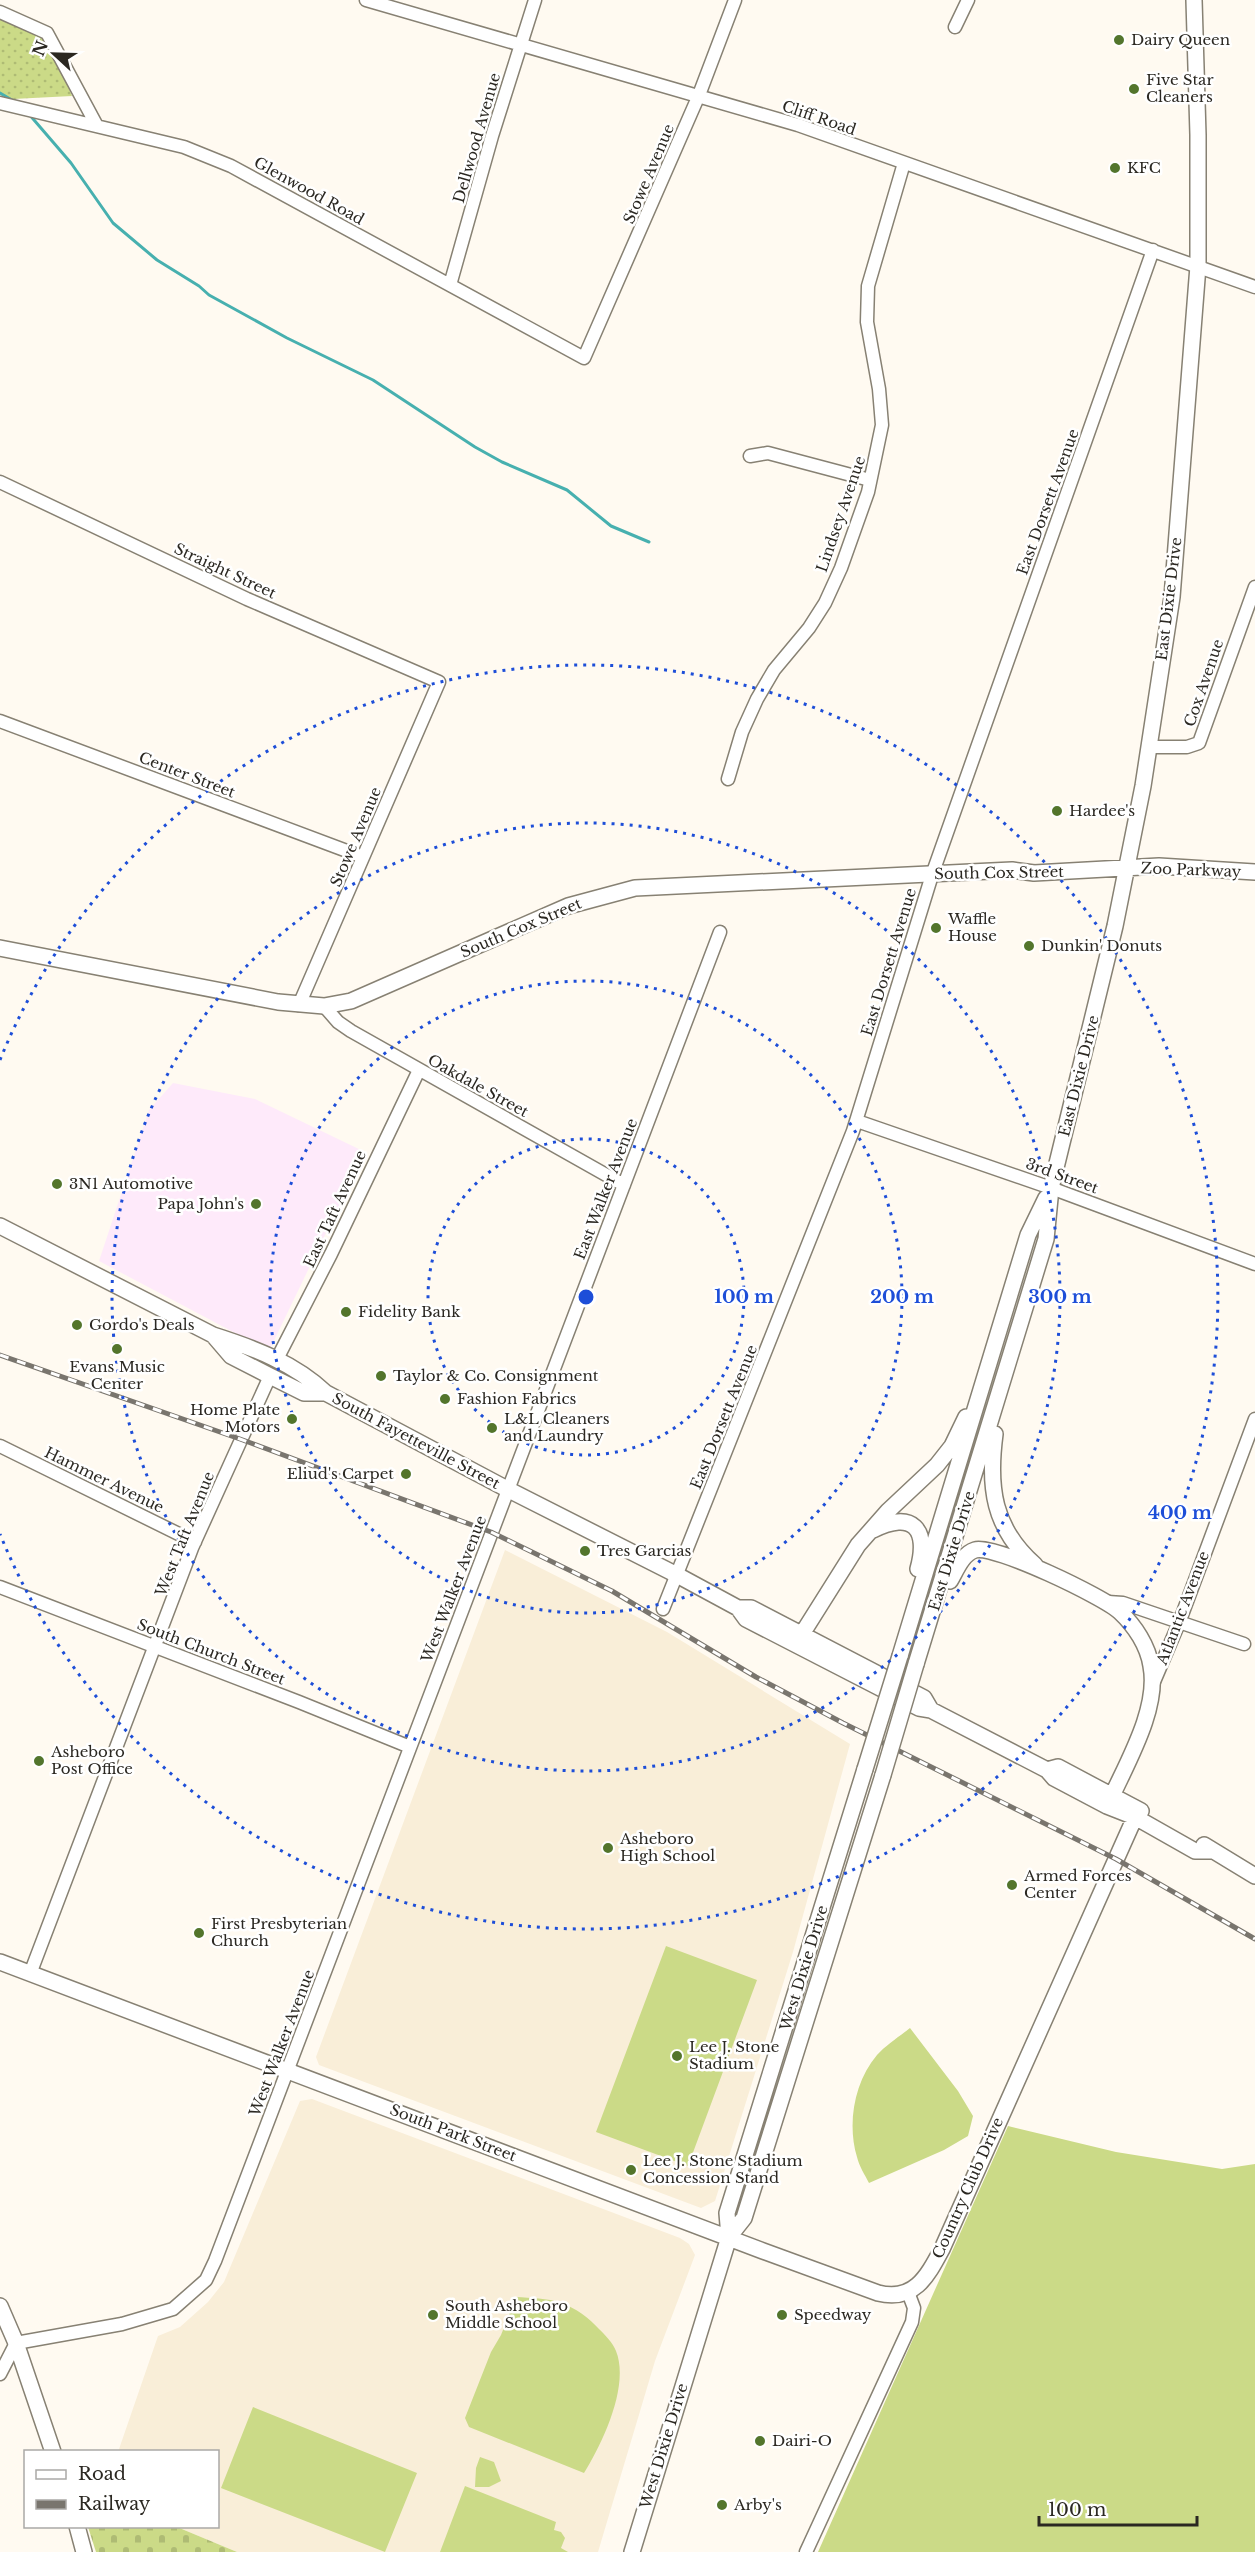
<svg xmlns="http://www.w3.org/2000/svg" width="1255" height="2552" font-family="'Libre Baskerville',serif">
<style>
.commercial{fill:#feeafa}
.built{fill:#f9eed8}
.grass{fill:#cbda87}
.cemetery{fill:url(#cemetery-stones)}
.park{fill:url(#park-dots)}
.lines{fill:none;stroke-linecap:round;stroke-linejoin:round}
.stream{stroke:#47b0af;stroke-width:3}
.minor-casing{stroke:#878173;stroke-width:15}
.major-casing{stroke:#878173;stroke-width:18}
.minor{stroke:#fff;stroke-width:12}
.major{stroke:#fff;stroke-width:15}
.rail-casing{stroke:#79756e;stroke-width:5}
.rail{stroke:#fff;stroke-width:3;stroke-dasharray:9;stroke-linecap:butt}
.major-bridge-casing{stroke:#878173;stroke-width:18;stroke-linecap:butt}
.major-bridge{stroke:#fff;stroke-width:15}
.ring{fill:none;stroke:#1d4ed8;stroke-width:3;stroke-dasharray:3 6}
.poi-dot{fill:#53752c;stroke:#fff;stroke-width:2}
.labels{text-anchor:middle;stroke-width:5;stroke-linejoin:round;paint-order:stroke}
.poi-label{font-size:15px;fill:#2b2822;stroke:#fff;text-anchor:start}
.street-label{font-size:15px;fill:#2b2822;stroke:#fff}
.centre{fill:#1d4ed8;stroke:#fff;stroke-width:3}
.ring-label{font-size:18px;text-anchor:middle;font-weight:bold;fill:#1d4ed8;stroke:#fff;stroke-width:5;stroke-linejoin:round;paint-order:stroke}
</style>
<defs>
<pattern id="cemetery-stones" width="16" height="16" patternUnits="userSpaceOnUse" patternTransform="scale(1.5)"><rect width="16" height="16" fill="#cbda87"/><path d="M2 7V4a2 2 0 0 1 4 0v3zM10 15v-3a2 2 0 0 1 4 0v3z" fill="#aebb74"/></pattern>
<pattern id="park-dots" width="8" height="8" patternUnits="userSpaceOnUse" patternTransform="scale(1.5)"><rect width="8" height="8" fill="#cbda87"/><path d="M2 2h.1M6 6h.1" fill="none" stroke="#aebb74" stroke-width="1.8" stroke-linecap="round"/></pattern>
</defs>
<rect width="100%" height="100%" fill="#fffaf1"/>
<path class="commercial" d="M 173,1083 L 255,1099 L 365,1152 L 269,1351 L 99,1261 L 149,1110 Z"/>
<path class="built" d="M 505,1550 L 667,1632 L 850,1744 L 793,1952 L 715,2201 L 701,2208 L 319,2065 L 316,2057 Z
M 312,2099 L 680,2238 L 689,2244 L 695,2255 L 655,2361 L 598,2552 L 237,2552 L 177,2527 L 218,2526 L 218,2452 L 118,2452 L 158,2336 L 180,2327 L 208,2302 L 224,2282 L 300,2101 Z"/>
<path class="grass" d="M 666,1946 L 757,1980 L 688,2166 L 596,2132 Z
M 910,2028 L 958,2091 L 973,2116 L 968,2136 L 944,2150 L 869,2183 C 865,2175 859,2166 857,2157 C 847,2124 854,2082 877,2055 C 886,2045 900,2036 910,2028 Z
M 1008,2126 L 1116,2152 L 1222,2169 L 1255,2164 L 1255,2552 L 818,2552 Z
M 516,2297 C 531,2298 547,2298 561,2303 C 576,2308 589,2318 599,2329 C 605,2335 613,2343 616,2351 C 630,2386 602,2444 584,2473 L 469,2427 L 465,2418 L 491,2352 L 501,2335 Z
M 253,2407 L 417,2473 L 385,2552 L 221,2488 Z
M 480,2457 L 494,2462 L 501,2481 L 489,2487 L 475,2487 L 476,2468 Z
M 465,2486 L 556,2522 L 554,2530 L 561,2532 L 565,2538 L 561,2548 L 568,2552 L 440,2552 Z"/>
<path class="cemetery" d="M 88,2527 L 177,2527 L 237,2552 L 96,2552 Z"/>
<path class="park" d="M 0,12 L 47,33 L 72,96 L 13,99 L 0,95 Z"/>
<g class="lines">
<path class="stream" d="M 0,93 L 17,103
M 28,113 L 71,163 L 113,223 L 157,260 L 199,286 L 209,295 L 287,338 L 373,380 L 475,447 L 502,462 L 567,490 L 611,526 L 649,542"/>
<defs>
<path id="minor" d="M 366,0 L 798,125 L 1255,287
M 0,12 L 47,33 L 97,126
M 955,27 L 968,0
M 0,103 L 184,147 L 231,166 L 584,358 L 699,95 L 735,0
M 450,285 L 492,136 L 535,0
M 750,456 L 768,453 L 870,480
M 0,482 L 247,599 L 439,682 L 299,1005
M 0,721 L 363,857
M 1150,747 L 1187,747 L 1199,743 L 1255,587
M 728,779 L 742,732 L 757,699 L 774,670 L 809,628 L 825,603 L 841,568 L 868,492 L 882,425 L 879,389 L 867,322 L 868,286 L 904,163
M 324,1006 L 338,1022 L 351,1031 L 624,1185
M 857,1121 L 1051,1188 L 1255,1264
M 277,1359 L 331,1254 L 419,1070
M 0,1446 L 195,1542
M 0,1587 L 299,1702 L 410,1747
M 1108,1602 L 1123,1603 L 1244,1644
M 663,1609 L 853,1131 L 932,875 L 1153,250
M 1153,1684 L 1179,1623 L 1255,1419
M 30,1974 L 192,1548 L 270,1376
M 0,2374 L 16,2343 L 122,2324 L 173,2309 L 206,2280 L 215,2261 L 720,932
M 806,2552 L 912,2322 L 914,2308 L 908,2292"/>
<path id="major" d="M 0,948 L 278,1002 L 324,1006 L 351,1001 L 568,906 L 635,888 L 1012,870 L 1034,873 L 1159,866 L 1255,872
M 0,1226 L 213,1335 C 254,1348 294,1363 326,1393 L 507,1489 L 677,1575 L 738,1608 L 746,1619 L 919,1708 L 931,1710 L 1047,1770 L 1054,1778 L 1107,1806 L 1135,1817 L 1195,1851 L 1210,1851
M 213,1335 L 231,1356 L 270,1376 L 304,1393 L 326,1393
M 995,1434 C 988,1487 993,1528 1035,1565
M 873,1530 C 913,1510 929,1529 918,1569
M 950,1581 C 956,1571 962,1554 975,1550 C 994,1544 1104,1597 1120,1612 C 1135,1626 1148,1646 1151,1666 C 1159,1707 1129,1759 1112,1796
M 738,1608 L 751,1608 L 924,1698 L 931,1710
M 802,1634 L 858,1545 L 888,1511 L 937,1465 L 952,1446 L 966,1417
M 900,1656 L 1028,1235 L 1046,1198
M 916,1664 L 1046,1239 L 1051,1188 L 1115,926 L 1143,786 L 1172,597 L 1198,266 L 1198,135 L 1194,0
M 1047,1770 L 1058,1767 L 1141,1811
M 1204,1845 L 1255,1876
M 0,1962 L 763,2251 L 878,2293 C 914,2302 927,2277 942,2249 L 1135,1817
M 729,2237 L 727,2213 L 865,1769
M 0,2306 L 16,2343 L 53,2452
M 77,2526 L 84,2552
M 632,2552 L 729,2237 L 744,2218 L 883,1775"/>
</defs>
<use href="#minor" class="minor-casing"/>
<use href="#major" class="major-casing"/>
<use href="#minor" class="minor"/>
<use href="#major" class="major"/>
<defs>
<path id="rail" d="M 0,1355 L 240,1439 L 491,1532 L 612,1591 L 756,1677 L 843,1723 L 1116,1859 L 1255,1939"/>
</defs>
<use href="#rail" class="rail-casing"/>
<use href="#rail" class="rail"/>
<defs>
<path id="major-bridge" d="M 865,1769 L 900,1656
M 883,1775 L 916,1664"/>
</defs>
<use href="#major-bridge" class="major-bridge-casing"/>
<use href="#major-bridge" class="major-bridge"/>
</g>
<g class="ring">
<circle cx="586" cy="1297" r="158"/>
<circle cx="586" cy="1297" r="316"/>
<circle cx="586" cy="1297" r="474"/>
<path d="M0 1060A632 632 0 1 1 0 1534"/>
</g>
<g class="poi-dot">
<circle cx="1119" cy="40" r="6"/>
<circle cx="1134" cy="89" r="6"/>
<circle cx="1115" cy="168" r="6"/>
<circle cx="1057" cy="811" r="6"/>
<circle cx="936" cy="928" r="6"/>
<circle cx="1029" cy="946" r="6"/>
<circle cx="57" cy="1184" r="6"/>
<circle cx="256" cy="1204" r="6"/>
<circle cx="346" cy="1312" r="6"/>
<circle cx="77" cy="1325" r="6"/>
<circle cx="117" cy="1349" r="6"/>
<circle cx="381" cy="1376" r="6"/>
<circle cx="445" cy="1399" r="6"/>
<circle cx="292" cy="1419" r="6"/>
<circle cx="492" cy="1428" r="6"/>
<circle cx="406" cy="1474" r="6"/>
<circle cx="585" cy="1551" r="6"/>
<circle cx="39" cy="1761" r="6"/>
<circle cx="608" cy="1848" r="6"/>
<circle cx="1012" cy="1885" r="6"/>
<circle cx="199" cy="1933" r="6"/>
<circle cx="677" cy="2056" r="6"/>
<circle cx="631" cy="2170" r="6"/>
<circle cx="433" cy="2315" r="6"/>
<circle cx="782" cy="2315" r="6"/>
<circle cx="760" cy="2441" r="6"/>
<circle cx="722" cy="2505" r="6"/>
</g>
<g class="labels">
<g class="poi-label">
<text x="1131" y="45">Dairy Queen</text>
<text x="1146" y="85">Five Star<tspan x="1146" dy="17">Cleaners</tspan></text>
<text x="1127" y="173">KFC</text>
<text x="1069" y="816">Hardee's</text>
<text x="948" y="924">Waffle<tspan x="948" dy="17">House</tspan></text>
<text x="1041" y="951">Dunkin' Donuts</text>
<text x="69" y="1189">3N1 Automotive</text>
<text x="244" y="1209" text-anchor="end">Papa John's</text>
<text x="358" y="1317">Fidelity Bank</text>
<text x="89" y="1330">Gordo's Deals</text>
<text x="117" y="1372" text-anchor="middle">Evans Music<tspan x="117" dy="17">Center</tspan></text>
<text x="393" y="1381">Taylor &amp; Co. Consignment</text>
<text x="457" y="1404">Fashion Fabrics</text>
<text x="280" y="1415" text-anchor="end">Home Plate<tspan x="280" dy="17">Motors</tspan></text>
<text x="504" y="1424">L&amp;L Cleaners<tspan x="504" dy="17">and Laundry</tspan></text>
<text x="394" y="1479" text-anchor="end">Eliud's Carpet</text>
<text x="597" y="1556">Tres Garcias</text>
<text x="51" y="1757">Asheboro<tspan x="51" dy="17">Post Office</tspan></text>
<text x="620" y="1844">Asheboro<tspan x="620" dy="17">High School</tspan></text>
<text x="1024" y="1881">Armed Forces<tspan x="1024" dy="17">Center</tspan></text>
<text x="211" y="1929">First Presbyterian<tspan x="211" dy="17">Church</tspan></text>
<text x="689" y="2052">Lee J. Stone<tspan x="689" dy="17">Stadium</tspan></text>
<text x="643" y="2166">Lee J. Stone Stadium<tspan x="643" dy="17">Concession Stand</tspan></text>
<text x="445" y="2311">South Asheboro<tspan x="445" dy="17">Middle School</tspan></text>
<text x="794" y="2320">Speedway</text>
<text x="772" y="2446">Dairi-O</text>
<text x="734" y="2510">Arby's</text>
</g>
<g class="street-label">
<text transform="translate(819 118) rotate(19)" y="5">Cliff Road</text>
<text transform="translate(477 138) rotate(-74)" y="5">Dellwood Avenue</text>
<text transform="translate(649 174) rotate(-67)" y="5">Stowe Avenue</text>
<text transform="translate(309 191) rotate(29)" y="5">Glenwood Road</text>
<text transform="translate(1048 502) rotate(-70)" y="5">East Dorsett Avenue</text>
<text transform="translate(841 514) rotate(-71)" y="5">Lindsey Avenue</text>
<text transform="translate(225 571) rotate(25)" y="5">Straight Street</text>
<text transform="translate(1169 599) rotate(-83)" y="5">East Dixie Drive</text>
<text transform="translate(1204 683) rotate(-71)" y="5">Cox Avenue</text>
<text transform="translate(187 775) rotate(21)" y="5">Center Street</text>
<text transform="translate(356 837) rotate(-67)" y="5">Stowe Avenue</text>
<text transform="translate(1191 870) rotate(2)" y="5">Zoo Parkway</text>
<text transform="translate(999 873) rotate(-1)" y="5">South Cox Street</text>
<text transform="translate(521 928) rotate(-23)" y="5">South Cox Street</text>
<text transform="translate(889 962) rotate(-73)" y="5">East Dorsett Avenue</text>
<text transform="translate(1079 1076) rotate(-76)" y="5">East Dixie Drive</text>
<text transform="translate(478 1086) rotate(29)" y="5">Oakdale Street</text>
<text transform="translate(1062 1176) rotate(20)" y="5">3rd Street</text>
<text transform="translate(606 1189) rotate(-69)" y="5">East Walker Avenue</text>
<text transform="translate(335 1209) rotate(-65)" y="5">East Taft Avenue</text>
<text transform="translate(724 1417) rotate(-68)" y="5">East Dorsett Avenue</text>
<text transform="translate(416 1441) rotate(28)" y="5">South Fayetteville Street</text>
<text transform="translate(104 1480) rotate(26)" y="5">Hammer Avenue</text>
<text transform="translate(185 1534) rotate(-68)" y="5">West Taft Avenue</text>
<text transform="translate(952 1551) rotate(-73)" y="5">East Dixie Drive</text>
<text transform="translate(454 1589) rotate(-69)" y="5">West Walker Avenue</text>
<text transform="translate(1183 1608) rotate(-69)" y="5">Atlantic Avenue</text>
<text transform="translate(211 1652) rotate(21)" y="5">South Church Street</text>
<text transform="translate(804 1968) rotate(-73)" y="5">West Dixie Drive</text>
<text transform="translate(282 2043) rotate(-69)" y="5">West Walker Avenue</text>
<text transform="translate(453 2133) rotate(21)" y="5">South Park Street</text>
<text transform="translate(968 2188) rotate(-66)" y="5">Country Club Drive</text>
<text transform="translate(664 2446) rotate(-73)" y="5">West Dixie Drive</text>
</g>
</g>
<circle cx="586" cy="1297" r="9" class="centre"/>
<g class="ring-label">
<text x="744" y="1303">100 m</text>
<text x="902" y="1303">200 m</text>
<text x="1060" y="1303">300 m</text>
<text x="1180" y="1519">400 m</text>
</g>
<rect x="24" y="2450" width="195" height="78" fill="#ffffff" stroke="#aaa9a7" stroke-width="1.5"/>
<rect x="36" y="2470" width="30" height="9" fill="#ffffff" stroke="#aaa9a7" stroke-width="1.5"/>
<text x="78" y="2480" font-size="18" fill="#2b2822">Road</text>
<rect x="36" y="2500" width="30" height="9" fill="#79756e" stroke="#aaa9a7" stroke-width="1.5"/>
<text x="78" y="2510" font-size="18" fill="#2b2822">Railway</text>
<g transform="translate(54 54) rotate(292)" stroke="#ffffff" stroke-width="4.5" paint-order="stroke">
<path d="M0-4.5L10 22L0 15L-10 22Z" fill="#2b2822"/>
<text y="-9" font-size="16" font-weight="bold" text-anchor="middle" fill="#2b2822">N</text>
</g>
<path d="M1039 2516v9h158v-9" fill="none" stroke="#2b2822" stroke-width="3"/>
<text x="1048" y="2516" font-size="18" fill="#2b2822" stroke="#ffffff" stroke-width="4.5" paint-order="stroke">100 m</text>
</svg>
